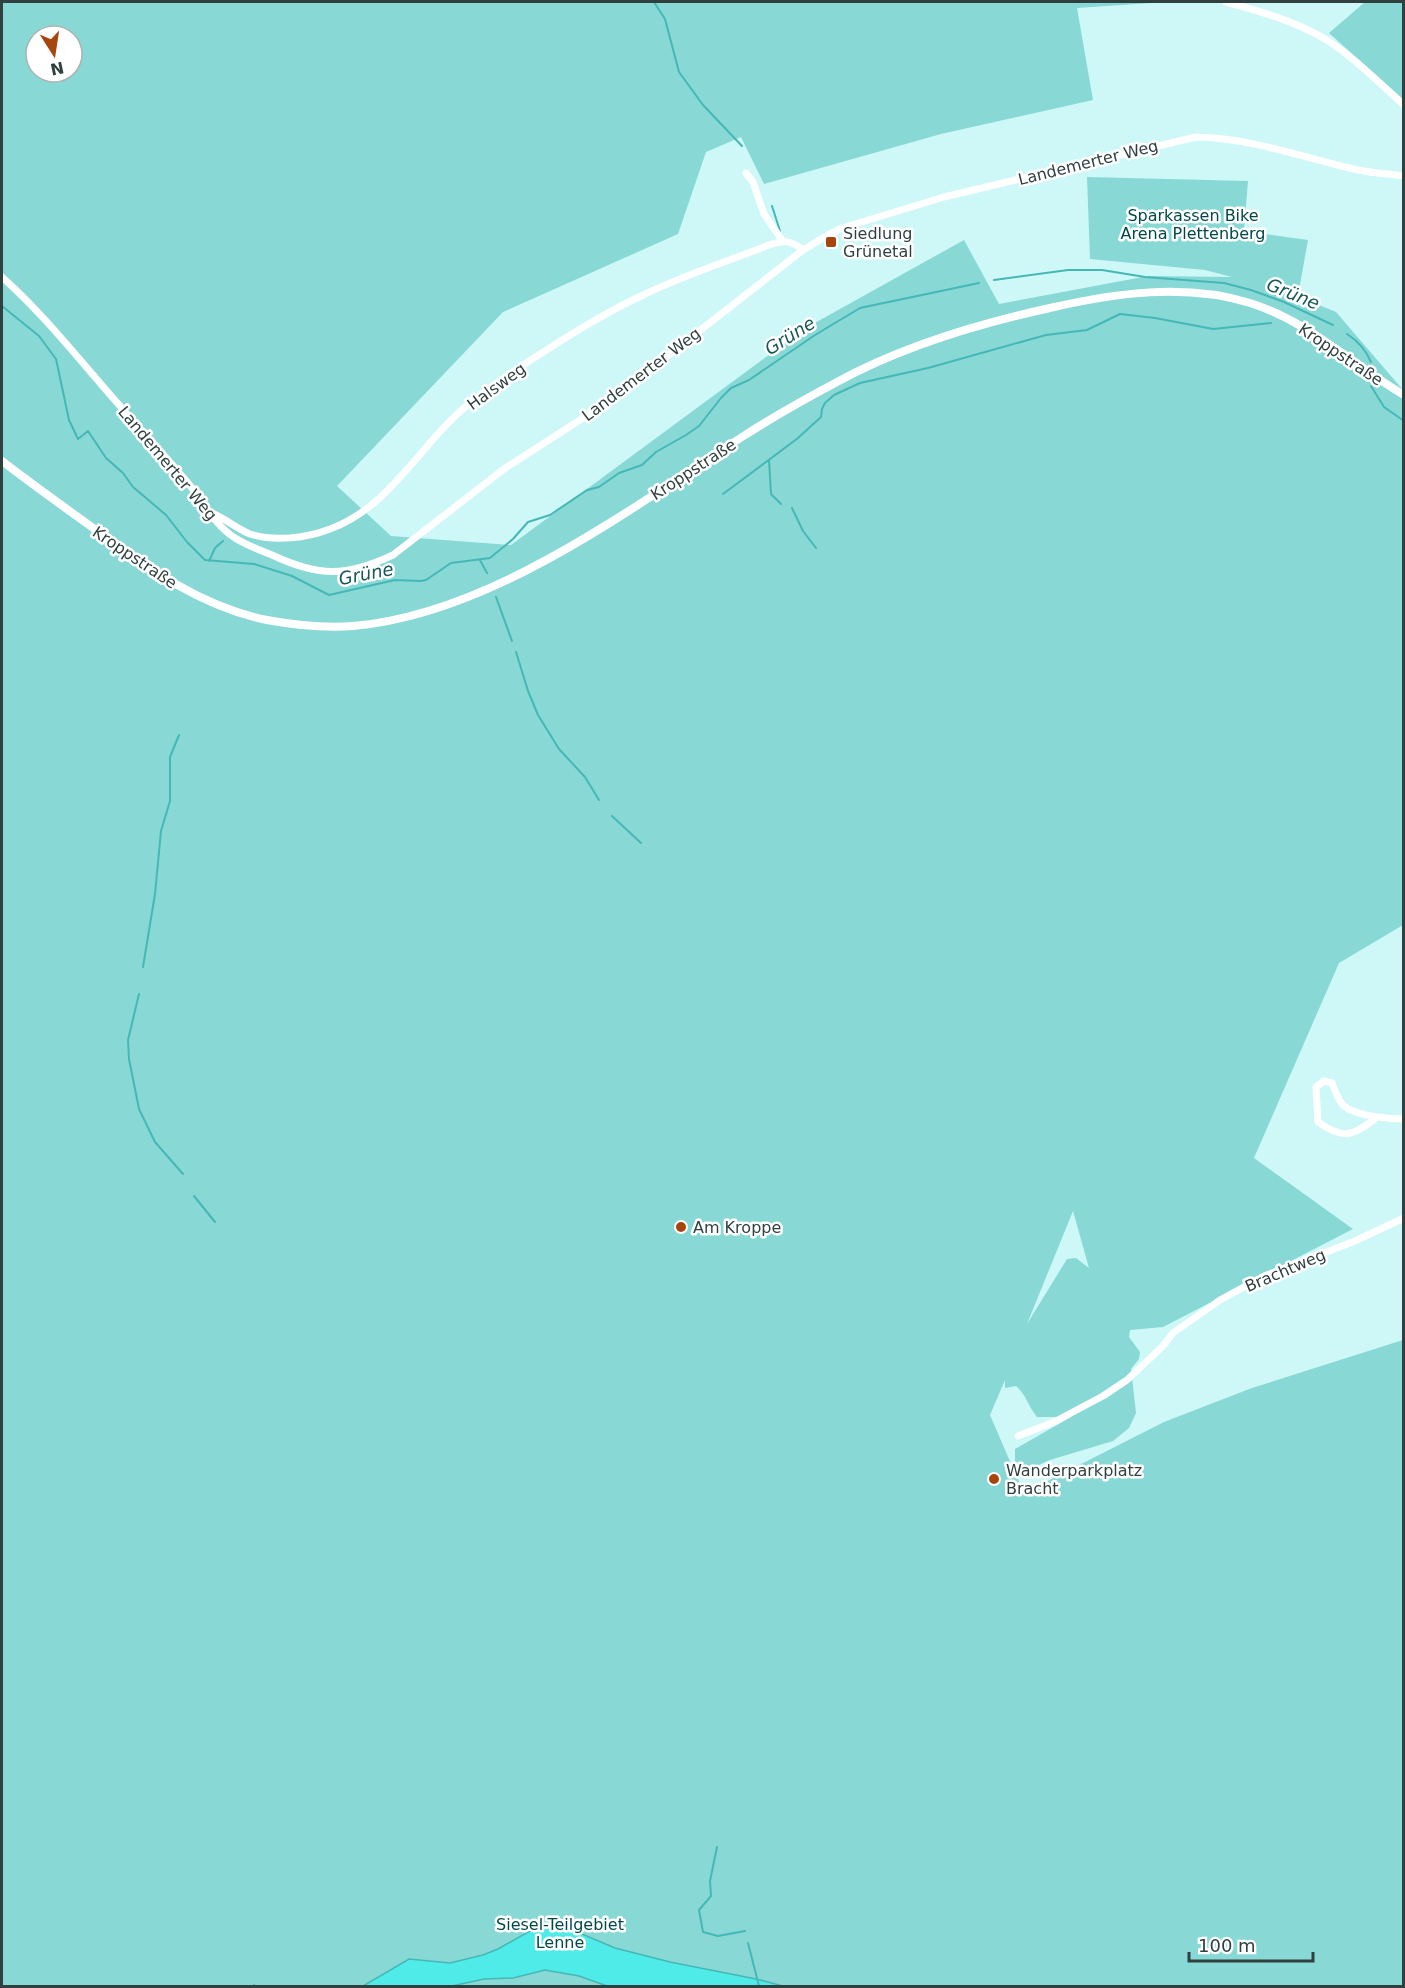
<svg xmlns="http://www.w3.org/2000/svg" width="1405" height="1988" font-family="'DejaVu Sans',sans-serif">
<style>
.green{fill:#88d8d6;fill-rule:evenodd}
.water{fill:#4febe9;stroke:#45b8b6;stroke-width:1.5}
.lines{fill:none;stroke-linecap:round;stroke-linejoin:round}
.stream{stroke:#45b8b6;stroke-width:2}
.minor{stroke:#fff;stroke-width:7}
.tertiary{stroke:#fff;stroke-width:8}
.poi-dot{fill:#a8450c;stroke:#fff;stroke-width:2}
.labels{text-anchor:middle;stroke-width:5;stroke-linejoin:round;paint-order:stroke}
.street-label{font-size:16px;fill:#2f403f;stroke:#fff}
.park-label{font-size:16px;fill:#004848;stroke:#fff}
.poi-label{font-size:16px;fill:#2f403f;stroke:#fff;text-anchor:start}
.water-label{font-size:18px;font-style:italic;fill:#175857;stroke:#fff}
</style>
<rect width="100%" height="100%" fill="#cdf8f7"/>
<path class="green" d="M 2,2 L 1167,2 L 1077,8 L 1093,100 L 941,134 L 764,184 L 741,137 L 706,152 L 678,234 L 503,312 L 337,486 L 391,536 L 511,545 L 804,329 L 964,240 L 999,304 L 1148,276 L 1232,277 L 1205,270 L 1090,259 L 1087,177 L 1248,181 L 1244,231 L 1308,240 L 1299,290 L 1267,284 L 1336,312 L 1403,390 L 1403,925 L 1339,963 L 1254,1158 L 1353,1229 L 1163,1327 L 1130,1330 L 1129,1337 L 1140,1352 L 1139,1359 L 1131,1369 L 1136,1413 L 1129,1428 L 1113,1441 L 1050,1460 L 1016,1475 L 1024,1493 L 1164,1422 L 1252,1388 L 1403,1340 L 1403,1986 L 2,1986 ZM 36,36 L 72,36 L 72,72 L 36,72 ZM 1073,1211 L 1089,1268 L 1076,1258 L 1067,1259 L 1027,1324 ZM 1005,1380 L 1005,1388 L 1016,1386 C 1026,1394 1028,1406 1037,1417 L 1071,1417 L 1015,1449 L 1015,1473 L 990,1415 Z
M 1365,2 L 1403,2 L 1403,99 L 1329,33 Z"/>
<path class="water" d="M 550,1925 L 563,1926 L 615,1948 L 670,1962 L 756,1979 L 783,1986 L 607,1986 L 579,1976 L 545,1970 L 513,1978 L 484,1979 L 452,1986 L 363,1986 L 409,1959 L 450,1963 L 483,1955 L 498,1949 L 537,1927 Z"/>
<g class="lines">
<path class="stream" d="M 654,2 L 665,19 L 679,72 L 703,105 L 742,146
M 772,206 L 780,231
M 994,280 L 1068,270 L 1102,270 L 1145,277 L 1224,283 L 1251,290 L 1284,302 L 1333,325
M 2,306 L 39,336 L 56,359 L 69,420 L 78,439 L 88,431 L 106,458 L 123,473 L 133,487 L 166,515 L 187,542 L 205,560 L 254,564 L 292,576 L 329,595 L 395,580 L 421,581 L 426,580 L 451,563 L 490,558 L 513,539 L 528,522 L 550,515 L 587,490 L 599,487 L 619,473 L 642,465 L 656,452 L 686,435 L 699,426 L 721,398 L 731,388 L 749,380 L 815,335 L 860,308 L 979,283
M 1347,334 C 1358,341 1366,350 1371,362
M 1371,386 L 1384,407 L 1404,421
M 769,460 L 771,494 L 781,504
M 723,494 L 798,438 L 821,417 L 822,409 L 825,403 L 834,395 L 860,383 L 928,368 L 1046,335 L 1087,330 L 1120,314 L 1155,318 L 1213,329 L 1271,323
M 792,508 L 803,531 L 816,548
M 480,560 L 487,573
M 209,561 L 215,548 L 223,541
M 496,597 L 512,641
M 516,652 L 528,691 L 538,715 L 559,749 L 585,777 L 599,800
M 612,816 L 641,843
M 143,967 L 155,894 L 161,831 L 170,801 L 170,757 L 179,735
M 139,994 L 128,1040 L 129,1059 L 139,1109 L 155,1142 L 183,1174
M 194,1196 L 215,1222
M 717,1847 L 710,1881 L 711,1896 L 699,1910 L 703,1932 L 718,1936 L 745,1931
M 748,1943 L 759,1986
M 254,1985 L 255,1986"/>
<path class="minor" d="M 1226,2 C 1259,11 1295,21 1325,39 C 1354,57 1379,83 1404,105
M 746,173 L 753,182 L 764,214 L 782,240
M 2,277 C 38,309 69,347 100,383 C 129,417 159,449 188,483 C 202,500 215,526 235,538 C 246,545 259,550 272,555 C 319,577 346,577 393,555 L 504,469 L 611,400 L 803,250 L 828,235 L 842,228 L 944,197 L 1196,137 C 1251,138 1305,158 1358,170 C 1373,173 1388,174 1404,176
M 214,514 C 227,520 238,529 250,534 C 274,542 307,538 330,529 C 391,507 421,442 470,403 C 491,386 514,371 537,356 C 570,335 603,314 639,297 C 681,276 726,262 769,245 C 784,240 791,240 803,250
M 1376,1118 C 1353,1136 1343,1140 1318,1122 L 1316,1087 L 1324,1081 L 1332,1083 C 1335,1090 1338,1100 1343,1105 C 1354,1116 1389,1119 1404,1119
M 1018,1436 L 1054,1422 L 1103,1396 L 1127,1380 L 1163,1346 L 1173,1333 L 1220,1300 L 1264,1276 L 1355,1241 L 1404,1218"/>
<path class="tertiary" d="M 2,461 C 33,485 64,507 96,530 C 149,569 202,607 267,620 C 294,625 325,628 353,626 C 491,614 628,510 742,437 C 773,417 805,399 837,382 C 903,346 977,324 1050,308 C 1115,293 1185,283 1250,303 C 1310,322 1351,364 1404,395"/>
</g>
<g class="poi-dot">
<rect x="825" y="236" width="12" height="12" rx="3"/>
<circle cx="681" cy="1227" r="6"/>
<circle cx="994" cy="1479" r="6"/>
</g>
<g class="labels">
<g class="street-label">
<text transform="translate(1088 162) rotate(-14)" y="6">Landemerter Weg</text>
<text transform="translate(1341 354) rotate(34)" y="6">Kroppstraße</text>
<text transform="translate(641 374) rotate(-37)" y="6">Landemerter Weg</text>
<text transform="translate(496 386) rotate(-36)" y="6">Halsweg</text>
<text transform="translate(168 463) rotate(50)" y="6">Landemerter Weg</text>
<text transform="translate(693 469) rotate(-33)" y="6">Kroppstraße</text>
<text transform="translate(135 557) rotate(34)" y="6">Kroppstraße</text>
<text transform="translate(1285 1270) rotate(-23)" y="6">Brachtweg</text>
</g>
<g class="park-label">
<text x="1193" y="221">Sparkassen Bike<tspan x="1193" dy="18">Arena Plettenberg</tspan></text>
<text x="560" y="1930">Siesel-Teilgebiet<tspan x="560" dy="18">Lenne</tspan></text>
</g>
<g class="poi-label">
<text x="843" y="239">Siedlung<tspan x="843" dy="18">Grünetal</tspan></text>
<text x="693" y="1233">Am Kroppe</text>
<text x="1006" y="1476">Wanderparkplatz<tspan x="1006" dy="18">Bracht</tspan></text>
</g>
<g class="water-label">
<text transform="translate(1293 294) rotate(22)" y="6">Grüne</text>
<text transform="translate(790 336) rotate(-32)" y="6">Grüne</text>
<text transform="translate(366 574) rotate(-11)" y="6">Grüne</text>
</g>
</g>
<rect width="1405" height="1988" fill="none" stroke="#2f403f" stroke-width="6"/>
<g transform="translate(54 54) rotate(168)"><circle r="28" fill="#ffffff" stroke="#acb3b2" stroke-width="1.5"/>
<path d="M0-4.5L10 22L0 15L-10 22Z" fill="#a8450c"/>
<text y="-9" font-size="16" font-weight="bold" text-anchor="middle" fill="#2f403f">N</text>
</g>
<path d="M1189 1952v9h124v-9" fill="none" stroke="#2f403f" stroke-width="3"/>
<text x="1198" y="1952" font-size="18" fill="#2f403f" stroke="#ffffff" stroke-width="4.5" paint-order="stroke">100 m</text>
</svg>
